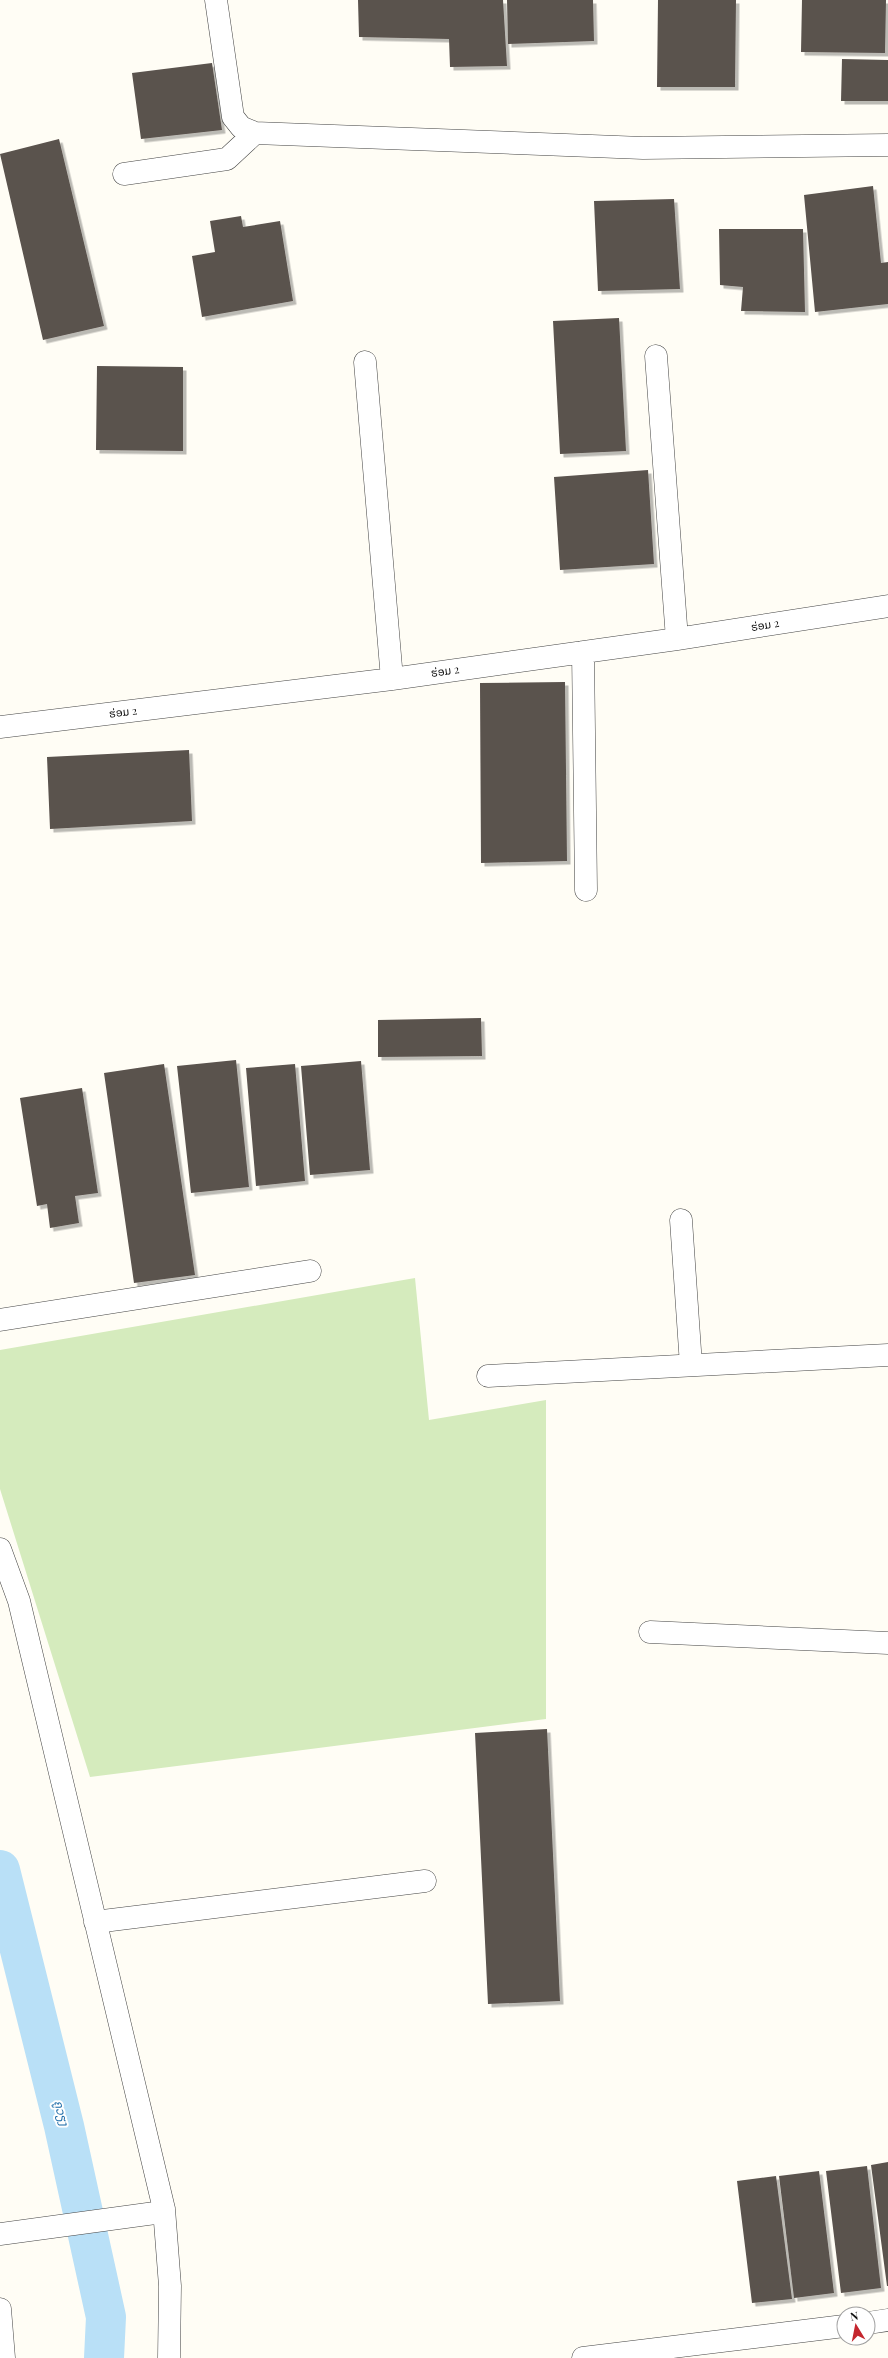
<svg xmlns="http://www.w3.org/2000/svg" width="888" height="2358" font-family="'Playfair Display','Noto Sans Lao',serif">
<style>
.green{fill:#d5ebbd}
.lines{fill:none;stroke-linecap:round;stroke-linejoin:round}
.canal{stroke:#b9e0f7;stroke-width:40}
.building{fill:#5a524d;filter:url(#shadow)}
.minor-casing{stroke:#444;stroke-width:23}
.minor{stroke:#fff;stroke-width:22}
.labels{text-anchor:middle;stroke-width:4;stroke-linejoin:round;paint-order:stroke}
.street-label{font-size:11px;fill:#111;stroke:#fff}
.water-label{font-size:12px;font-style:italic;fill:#1768a6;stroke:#fff}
</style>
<defs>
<filter id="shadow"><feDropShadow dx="3.5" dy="3.5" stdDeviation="0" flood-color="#0004"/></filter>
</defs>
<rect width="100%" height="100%" fill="#fffdf5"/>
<path class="green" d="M 415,1278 L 429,1420 L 546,1400 L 546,1719 L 90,1777 L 0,1489 L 0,1350 Z"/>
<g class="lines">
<path class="canal" d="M 0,1870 L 64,2126 L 106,2317 L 104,2358"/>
</g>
<path class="building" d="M 358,0 L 503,0 L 507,66 L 450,67 L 449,39 L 359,37 Z
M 507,0 L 593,0 L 594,41 L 508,44 Z
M 658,0 L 736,0 L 735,87 L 657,87 Z
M 802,0 L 886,0 L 885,53 L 801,52 Z
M 842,59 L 888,60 L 888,101 L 841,101 Z
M 212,63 L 222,130 L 141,139 L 132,73 Z
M 59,139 L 104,326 L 43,340 L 0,154 Z
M 873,186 L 881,263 L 888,262 L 888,304 L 815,312 L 804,195 Z
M 674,199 L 680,289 L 598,291 L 594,201 Z
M 241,216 L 243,227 L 280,221 L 293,301 L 202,317 L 192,256 L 215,252 L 210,221 Z
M 719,229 L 803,229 L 805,312 L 741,311 L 743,287 L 720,285 Z
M 619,318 L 626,451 L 560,454 L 553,321 Z
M 97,366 L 183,367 L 183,451 L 96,450 Z
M 648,470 L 654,564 L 560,570 L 554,477 Z
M 565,682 L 567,861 L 481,863 L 480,683 Z
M 189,750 L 192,821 L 50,829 L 47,757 Z
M 481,1018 L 482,1056 L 378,1057 L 378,1020 Z
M 236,1060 L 249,1187 L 191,1193 L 177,1066 Z
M 361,1061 L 370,1170 L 310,1175 L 301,1066 Z
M 164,1064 L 195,1275 L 134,1283 L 104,1073 Z
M 295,1064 L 305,1181 L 256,1186 L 246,1068 Z
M 82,1088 L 98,1193 L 75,1196 L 79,1223 L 50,1228 L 47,1204 L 37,1206 L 20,1098 Z
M 547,1729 L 560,2001 L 488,2004 L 475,1733 Z
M 888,2162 L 888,2286 L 887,2286 L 871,2165 Z
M 867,2166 L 881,2288 L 841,2293 L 826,2171 Z
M 819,2171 L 834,2293 L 794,2298 L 779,2176 Z
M 776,2176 L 792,2299 L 752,2303 L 737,2181 Z"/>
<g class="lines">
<defs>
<path id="minor" d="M 216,0 L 233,117 L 241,127 L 255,133 L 643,148 L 888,145
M 124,174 L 227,159 L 255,133
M 656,356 L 677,639
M 365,362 L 392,679
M 583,652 L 586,890
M 0,727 L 392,679 L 677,639 L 888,606
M 681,1220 L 691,1365
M 0,1320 L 310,1271
M 488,1376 L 888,1355
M 0,1549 L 19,1601 L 164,2209 L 170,2286 L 169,2358
M 650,1632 L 888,1643
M 95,1922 L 425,1881
M 0,2234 L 155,2213 L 164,2209
M 0,2309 L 4,2358
M 868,2323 L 888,2320
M 583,2358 L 844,2326"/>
</defs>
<use href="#minor" class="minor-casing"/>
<use href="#minor" class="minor"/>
</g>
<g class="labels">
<g class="street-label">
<text transform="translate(765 625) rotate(-9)" y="4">ຮ່ອມ 2</text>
<text transform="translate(445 671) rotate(-8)" y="4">ຮ່ອມ 2</text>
<text transform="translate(123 712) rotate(-7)" y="4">ຮ່ອມ 2</text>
</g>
<g class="water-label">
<text transform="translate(61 2113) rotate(76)" y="4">ຄູວຽງ</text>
</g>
</g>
<g transform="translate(856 2326) rotate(350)"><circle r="19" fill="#ffffff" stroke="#a0a0a0"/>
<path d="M0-3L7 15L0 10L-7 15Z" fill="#c4262e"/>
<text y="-6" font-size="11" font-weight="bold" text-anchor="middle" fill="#111111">N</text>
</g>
</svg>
